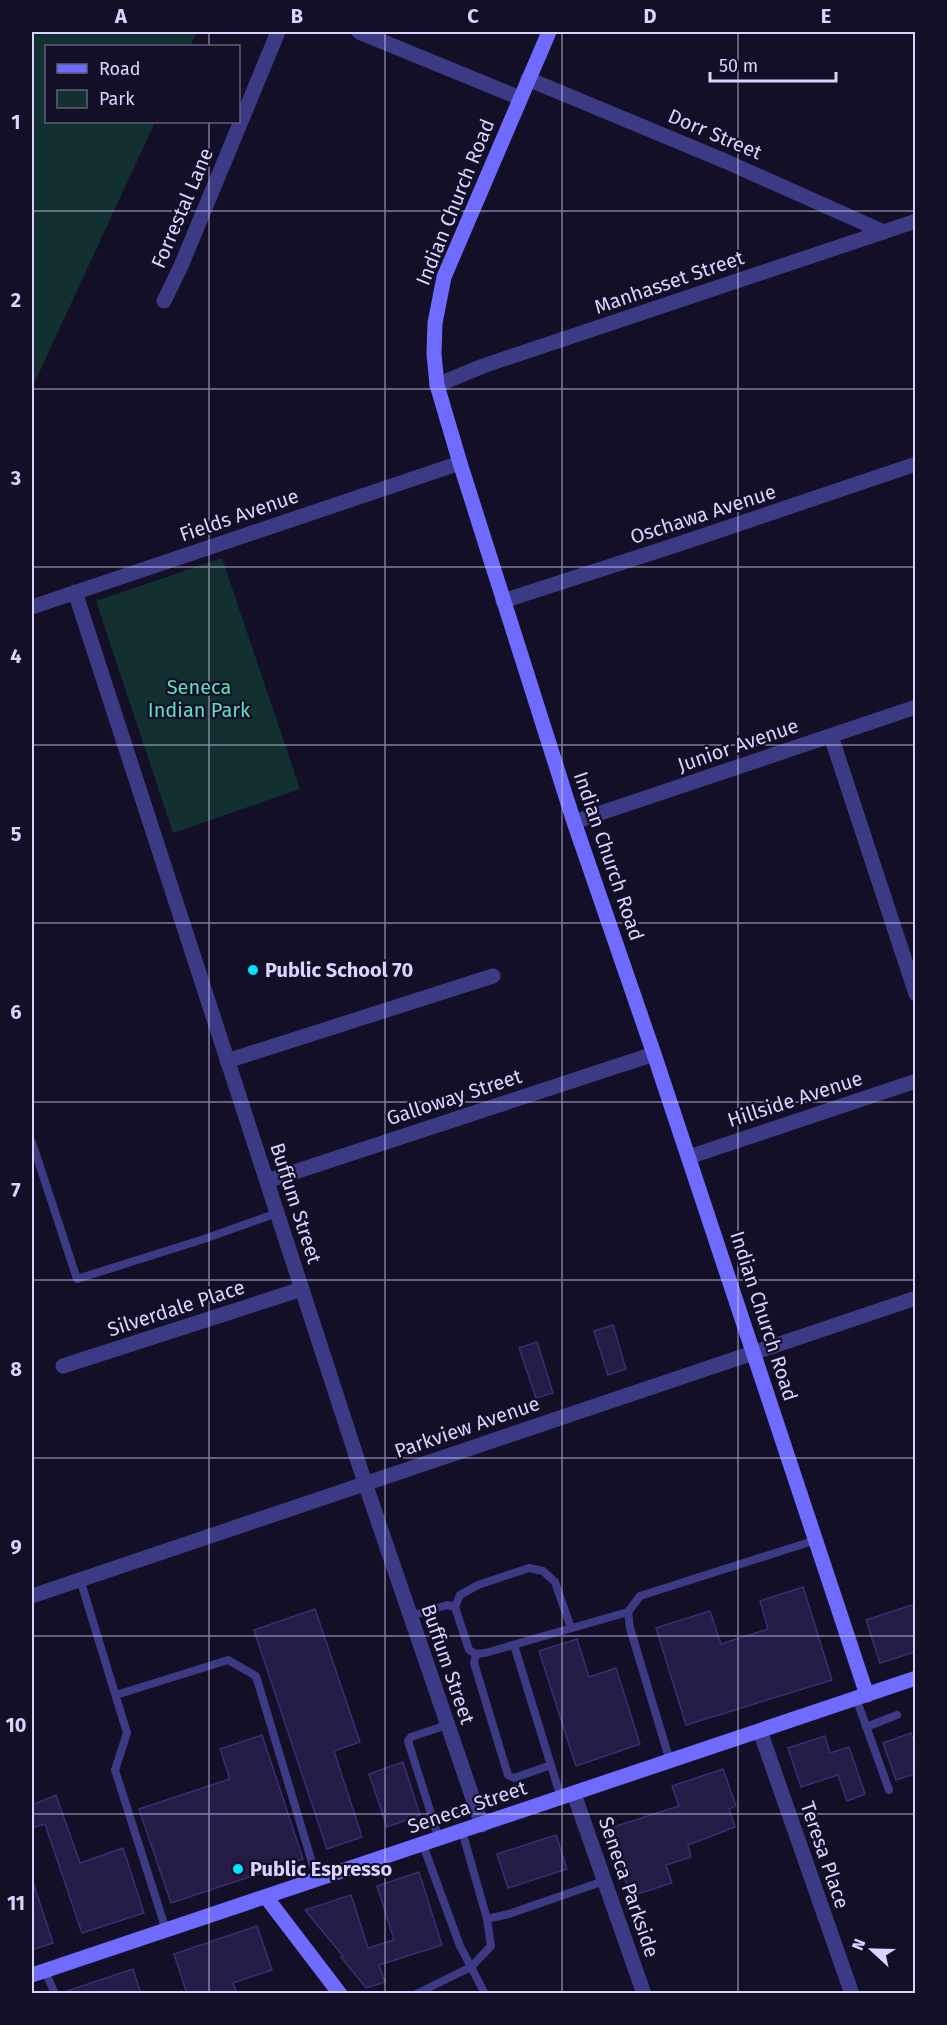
<svg xmlns="http://www.w3.org/2000/svg" width="947" height="2025" font-family="'Fira Sans',sans-serif">
<style>
.green{fill:#12302f}
.building{fill:#241b47;stroke:#3b2d73;stroke-width:1.5}
.lines{fill:none;stroke-linecap:round;stroke-linejoin:round}
.lane{stroke:#3d3a85;stroke-width:8}
.street{stroke:#3d3a85;stroke-width:15}
.secondary{stroke:#6f6bff;stroke-width:15}
.grid{fill:none;stroke:#d9d4ff;stroke-width:1.5;stroke-opacity:0.55}
.poi-dot{fill:#00e5ff;stroke:#130f26;stroke-width:2}
.labels{text-anchor:middle;stroke-width:4.5;stroke-linejoin:round;paint-order:stroke}
.street-label{font-size:20px;fill:#d9d4ff;stroke:#130f26}
.park-label{font-size:20px;fill:#5fe0c0;stroke:#130f26}
.poi-label{font-size:20px;font-weight:bold;fill:#d9d4ff;stroke:#130f26;text-anchor:start}
.neatline{fill:none;stroke:#d9d4ff;stroke-width:2}
.grid-label{font-size:20px;text-anchor:middle;font-weight:bold;fill:#d9d4ff}
</style>
<rect width="100%" height="100%" fill="#130f26"/>
<path class="green" d="M 32,32 L 197,32 L 190,46 L 46,46 L 46,122 L 155,122 L 32,388 Z
M 222,558 L 300,789 L 173,833 L 96,601 Z"/>
<path class="building" d="M 613,1325 L 626,1369 L 608,1375 L 594,1331 Z
M 537,1342 L 553,1393 L 536,1398 L 519,1348 Z
M 803,1587 L 832,1680 L 686,1725 L 656,1628 L 710,1611 L 721,1644 L 768,1629 L 760,1601 Z
M 915,1604 L 915,1652 L 880,1663 L 866,1620 Z
M 315,1609 L 360,1742 L 334,1751 L 362,1837 L 327,1849 L 254,1630 Z
M 577,1639 L 589,1677 L 616,1668 L 640,1744 L 576,1766 L 539,1651 Z
M 911,1733 L 915,1746 L 915,1774 L 896,1780 L 883,1743 Z
M 262,1735 L 303,1859 L 171,1903 L 139,1809 L 230,1779 L 220,1749 Z
M 825,1736 L 830,1753 L 849,1747 L 865,1794 L 847,1801 L 838,1775 L 801,1787 L 788,1748 Z
M 403,1762 L 420,1815 L 387,1827 L 369,1774 Z
M 723,1769 L 736,1806 L 729,1809 L 735,1827 L 688,1845 L 691,1857 L 666,1865 L 672,1883 L 631,1896 L 607,1829 L 679,1806 L 672,1786 Z
M 56,1795 L 80,1863 L 123,1848 L 144,1913 L 82,1933 L 45,1824 L 32,1828 L 32,1805 Z
M 556,1835 L 567,1869 L 508,1888 L 497,1854 Z
M 419,1872 L 442,1945 L 379,1965 L 385,1982 L 366,1988 L 341,1957 L 343,1956 L 305,1910 L 351,1895 L 368,1948 L 394,1940 L 377,1886 Z
M 32,1885 L 34,1885 L 53,1943 L 32,1950 Z
M 257,1926 L 272,1970 L 233,1983 L 237,1994 L 187,1994 L 174,1954 Z
M 133,1969 L 141,1994 L 67,1994 L 67,1991 Z"/>
<g class="lines">
<path class="lane" d="M 32,1142 L 77,1279 L 204,1239 L 277,1213
M 80,1579 L 127,1733 L 115,1770 L 166,1930
M 455,1607 L 460,1595 L 478,1585 L 529,1568 L 543,1571 L 555,1582 L 571,1628
M 410,1616 L 447,1605 L 455,1607 L 469,1650 L 476,1654 L 485,1653 L 628,1612
M 514,1645 L 561,1798
M 476,1654 L 474,1663 L 508,1775 L 514,1778 L 551,1765
M 116,1695 L 228,1660 L 256,1676 L 317,1879
M 856,1698 L 889,1790
M 866,1727 L 897,1715
M 670,1761 L 630,1628 L 628,1612 L 640,1596 L 816,1540
M 462,1831 L 487,1919 L 509,1914 L 604,1881
M 439,1839 L 408,1741 L 411,1737 L 447,1725
M 45,1971 L 55,1994
M 416,1994 L 471,1967 L 460,1946 L 423,1845
M 485,1994 L 471,1967 L 491,1946 L 487,1919"/>
<path class="street" d="M 359,32 L 520,98
M 528,79 L 725,161 L 884,232
M 164,301 L 181,266 L 278,32
M 437,385 L 483,366 L 916,221
M 75,592 L 365,1483 L 482,1825
M 503,601 L 682,543 L 916,464
M 32,607 L 460,463
M 831,736 L 916,994
M 574,822 L 916,707
M 227,1061 L 493,976
M 689,1157 L 916,1081
M 267,1181 L 654,1054
M 63,1366 L 302,1289
M 32,1596 L 916,1298
M 760,1731 L 852,1994
M 574,1794 L 644,1994"/>
<path class="secondary" d="M 549,32 L 444,277 L 435,323 L 434,354 L 437,385 L 460,463 L 574,822 L 654,1054 L 867,1695
M 266,1897 L 340,1994
M 32,1975 L 916,1678"/>
</g>
<path class="grid" d="M 209,32 L 209,46M 385,32 L 385,1994M 562,32 L 562,1994M 738,32 L 738,1994M 209,122 L 209,1994M 32,211 L 916,211M 32,389 L 916,389M 32,567 L 916,567M 32,745 L 916,745M 32,923 L 916,923M 32,1102 L 916,1102M 32,1280 L 916,1280M 32,1458 L 916,1458M 32,1636 L 916,1636M 32,1814 L 916,1814"/>
<g class="poi-dot">
<circle cx="253" cy="970" r="6"/>
<circle cx="238" cy="1869" r="6"/>
</g>
<g class="labels">
<g class="street-label">
<text transform="translate(715 134) rotate(23)" y="7">Dorr Street</text>
<text transform="translate(455 202) rotate(-68)" y="7">Indian Church Road</text>
<text transform="translate(182 208) rotate(-67)" y="7">Forrestal Lane</text>
<text transform="translate(669 282) rotate(-19)" y="7">Manhasset Street</text>
<text transform="translate(703 514) rotate(-18)" y="7">Oschawa Avenue</text>
<text transform="translate(239 515) rotate(-19)" y="7">Fields Avenue</text>
<text transform="translate(738 745) rotate(-19)" y="7">Junior Avenue</text>
<text transform="translate(609 856) rotate(71)" y="7">Indian Church Road</text>
<text transform="translate(454 1097) rotate(-18)" y="7">Galloway Street</text>
<text transform="translate(795 1099) rotate(-18)" y="7">Hillside Avenue</text>
<text transform="translate(296 1203) rotate(72)" y="7">Buffum Street</text>
<text transform="translate(176 1308) rotate(-18)" y="7">Silverdale Place</text>
<text transform="translate(764 1316) rotate(72)" y="7">Indian Church Road</text>
<text transform="translate(467 1427) rotate(-19)" y="7">Parkview Avenue</text>
<text transform="translate(448 1664) rotate(71)" y="7">Buffum Street</text>
<text transform="translate(467 1807) rotate(-19)" y="7">Seneca Street</text>
<text transform="translate(825 1855) rotate(71)" y="7">Teresa Place</text>
<text transform="translate(629 1887) rotate(71)" y="7">Seneca Parkside</text>
</g>
<g class="park-label">
<text x="199" y="694">Seneca<tspan x="199" dy="23">Indian Park</tspan></text>
</g>
<g class="poi-label">
<text x="265" y="977">Public School 70</text>
<text x="250" y="1876">Public Espresso</text>
</g>
</g>
<rect width="947" height="2025" fill="none" stroke="#130f26" stroke-width="66"/>
<rect x="45" y="45" width="195" height="78" fill="#130f26" stroke="#625e7d" stroke-width="1.5"/>
<rect x="57" y="64" width="30" height="9" fill="#6f6bff" stroke="#625e7d" stroke-width="1.5"/>
<text x="99" y="75" font-size="18" fill="#d9d4ff">Road</text>
<rect x="57" y="90" width="30" height="18" fill="#12302f" stroke="#625e7d" stroke-width="1.5"/>
<text x="99" y="105" font-size="18" fill="#d9d4ff">Park</text>
<g transform="translate(872 1950) rotate(292)" stroke="#130f26" stroke-width="4.5" paint-order="stroke">
<path d="M0-4.5L10 22L0 15L-10 22Z" fill="#d9d4ff"/>
<text y="-9" font-size="16" font-weight="bold" text-anchor="middle" fill="#d9d4ff">N</text>
</g>
<path d="M710 72v9h126v-9" fill="none" stroke="#d9d4ff" stroke-width="3"/>
<text x="719" y="72" font-size="18" fill="#d9d4ff" stroke="#130f26" stroke-width="4.5" paint-order="stroke">50 m</text>
<rect x="33" y="33" width="881" height="1959" class="neatline"/>
<g class="grid-label">
<text x="121" y="23">A</text>
<text x="297" y="23">B</text>
<text x="473" y="23">C</text>
<text x="650" y="23">D</text>
<text x="826" y="23">E</text>
<text x="16" y="129">1</text>
<text x="16" y="307">2</text>
<text x="16" y="485">3</text>
<text x="16" y="663">4</text>
<text x="16" y="841">5</text>
<text x="16" y="1019">6</text>
<text x="16" y="1197">7</text>
<text x="16" y="1376">8</text>
<text x="16" y="1554">9</text>
<text x="16" y="1732">10</text>
<text x="16" y="1910">11</text>
</g>
</svg>
